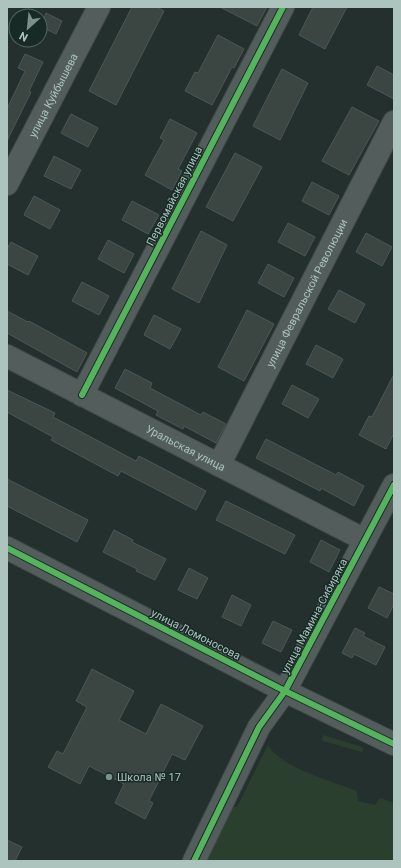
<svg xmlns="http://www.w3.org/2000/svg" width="401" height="868" font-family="Roboto,sans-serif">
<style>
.green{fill:#2b3f2e}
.building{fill:#3b4542;stroke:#4b5856}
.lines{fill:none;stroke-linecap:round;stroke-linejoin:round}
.minor-casing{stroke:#424b49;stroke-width:24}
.minor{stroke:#535e5c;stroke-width:22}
.cycleway-casing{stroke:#182a26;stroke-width:8}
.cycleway{stroke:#56b35d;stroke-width:6}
.poi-dot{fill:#7c908b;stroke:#182a26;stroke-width:1.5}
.labels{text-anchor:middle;stroke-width:3;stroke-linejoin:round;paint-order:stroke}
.street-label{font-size:11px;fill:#acc3be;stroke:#182a26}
.poi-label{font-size:11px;fill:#acc3be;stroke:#182a26;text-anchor:start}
</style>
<rect width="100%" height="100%" fill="#24302d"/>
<path class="green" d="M 323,735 L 362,747 L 363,750 L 362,752 L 323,741 L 322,739 Z
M 268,745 C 281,768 332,781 357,791 L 358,801 L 375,805 L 380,798 L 394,803 L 394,861 L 207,861 L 232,807 L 237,807 Z"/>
<path class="building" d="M 132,7 L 157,7 L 164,11 L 116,105 L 89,91 Z
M 220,7 L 267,7 L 257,26 Z
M 313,7 L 347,7 L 325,49 L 299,35 Z
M 46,13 L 62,21 L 56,34 L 40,26 Z
M 218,35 L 244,49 L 234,68 L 232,67 L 212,105 L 185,91 L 195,72 L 198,73 Z
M 25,54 L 43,62 L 29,91 L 31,92 L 7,141 L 7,109 L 25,71 L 18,68 Z
M 377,66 L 394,75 L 394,99 L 367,85 Z
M 282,69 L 308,83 L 280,140 L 253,126 Z
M 352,107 L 379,121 L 349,175 L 322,161 Z
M 71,114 L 98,128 L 88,147 L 61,133 Z
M 170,119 L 197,133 L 178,169 L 182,171 L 172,190 L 145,175 L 164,140 L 160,138 Z
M 235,153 L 262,167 L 233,221 L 206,207 Z
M 54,156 L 81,170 L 71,189 L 44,176 Z
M 312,182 L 339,196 L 329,215 L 302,201 Z
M 34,196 L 60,210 L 50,229 L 24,215 Z
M 132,201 L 159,215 L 148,234 L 122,220 Z
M 288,223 L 315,237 L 305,256 L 278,242 Z
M 201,231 L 227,245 L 199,303 L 172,289 Z
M 366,233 L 392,247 L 382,266 L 356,252 Z
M 108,240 L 134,254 L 124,273 L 98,259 Z
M 11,242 L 38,256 L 28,275 L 7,264 L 7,249 Z
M 268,264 L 294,278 L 284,297 L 258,283 Z
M 82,282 L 109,296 L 99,315 L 72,301 Z
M 339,290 L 365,304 L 355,323 L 328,309 Z
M 247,310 L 274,324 L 244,381 L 218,367 Z
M 7,311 L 28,322 L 29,321 L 87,353 L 77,372 L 7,333 Z
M 154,315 L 181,329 L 170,349 L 144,335 Z
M 316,345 L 343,359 L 333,378 L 306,364 Z
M 125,369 L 152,383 L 150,388 L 201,415 L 203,412 L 226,424 L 216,443 L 184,426 L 183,429 L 156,415 L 158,411 L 115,388 Z
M 394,374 L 394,433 L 386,449 L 359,435 L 369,416 L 372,417 Z
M 292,385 L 319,399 L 308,418 L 282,404 Z
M 7,390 L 55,413 L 53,417 L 136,461 L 139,456 L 206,491 L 196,510 L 121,471 L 118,476 L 51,440 L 53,437 L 7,412 Z
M 266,439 L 336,475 L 338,472 L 364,486 L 354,506 L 321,488 L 320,491 L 256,458 Z
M 7,479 L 88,520 L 77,542 L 7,506 Z
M 226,501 L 295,535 L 285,554 L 216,520 Z
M 114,530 L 133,540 L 132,542 L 166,559 L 155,580 L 136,571 L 137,569 L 103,552 Z
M 321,540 L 340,550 L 329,572 L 310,562 Z
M 189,568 L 208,578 L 197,599 L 178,590 Z
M 379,587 L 394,594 L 394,604 L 387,618 L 368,608 Z
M 232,595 L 251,605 L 241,626 L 222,617 Z
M 273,621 L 292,630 L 281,652 L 262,643 Z
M 355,628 L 365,633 L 363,636 L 385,647 L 376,665 L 354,654 L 352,658 L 342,653 Z
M 92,669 L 134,691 L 119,720 L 146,734 L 161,704 L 203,726 L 185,760 L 172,754 L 149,801 L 153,803 L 145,819 L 115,803 L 124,784 L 89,766 L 80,784 L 48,767 L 57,751 L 63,754 L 87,707 L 76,701 Z
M 7,840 L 22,847 L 15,861 L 7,861 Z"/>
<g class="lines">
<defs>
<g id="minor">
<path id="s1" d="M 7,184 L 99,7"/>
<path id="s2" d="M 7,356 L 365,540"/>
<path d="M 82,395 L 283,7"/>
<path id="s3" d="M 219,465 L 394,122"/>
<path d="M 7,548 L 285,691 L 394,744"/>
<path d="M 194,861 L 259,727 L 285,691 L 394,485"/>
</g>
</defs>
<use href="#minor" class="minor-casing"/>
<use href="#minor" class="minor"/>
<defs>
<path id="cycleway" d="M 82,395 L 283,7
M 7,548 L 285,691 L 394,744
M 194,861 L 259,727 L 285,691 L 394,485"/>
</defs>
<use href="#cycleway" class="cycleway-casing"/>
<use href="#cycleway" class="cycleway"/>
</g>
<circle class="poi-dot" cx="109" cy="777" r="4"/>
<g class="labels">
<g class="street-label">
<text dy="4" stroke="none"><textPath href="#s1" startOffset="100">улица Куйбышева</textPath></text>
<text transform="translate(174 196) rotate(-63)" y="4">Первомайская улица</text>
<text dy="4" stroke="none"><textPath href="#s3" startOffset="193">улица Февральской Революции</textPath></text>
<text dy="4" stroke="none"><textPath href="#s2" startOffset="201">Уральская улица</textPath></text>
<text transform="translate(314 616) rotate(-62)" y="4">улица Мамина-Сибиряка</text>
<text transform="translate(196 634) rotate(27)" y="4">улица Ломоносова</text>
</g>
<g class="poi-label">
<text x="117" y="781">Школа № 17</text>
</g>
</g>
<rect width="401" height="868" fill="none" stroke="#acc3be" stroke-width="16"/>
<g transform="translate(28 28) rotate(207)"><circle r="19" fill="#182a26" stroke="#536763"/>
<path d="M0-3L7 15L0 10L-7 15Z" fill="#7c908b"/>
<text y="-6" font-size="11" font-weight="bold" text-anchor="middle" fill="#acc3be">N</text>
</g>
</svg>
